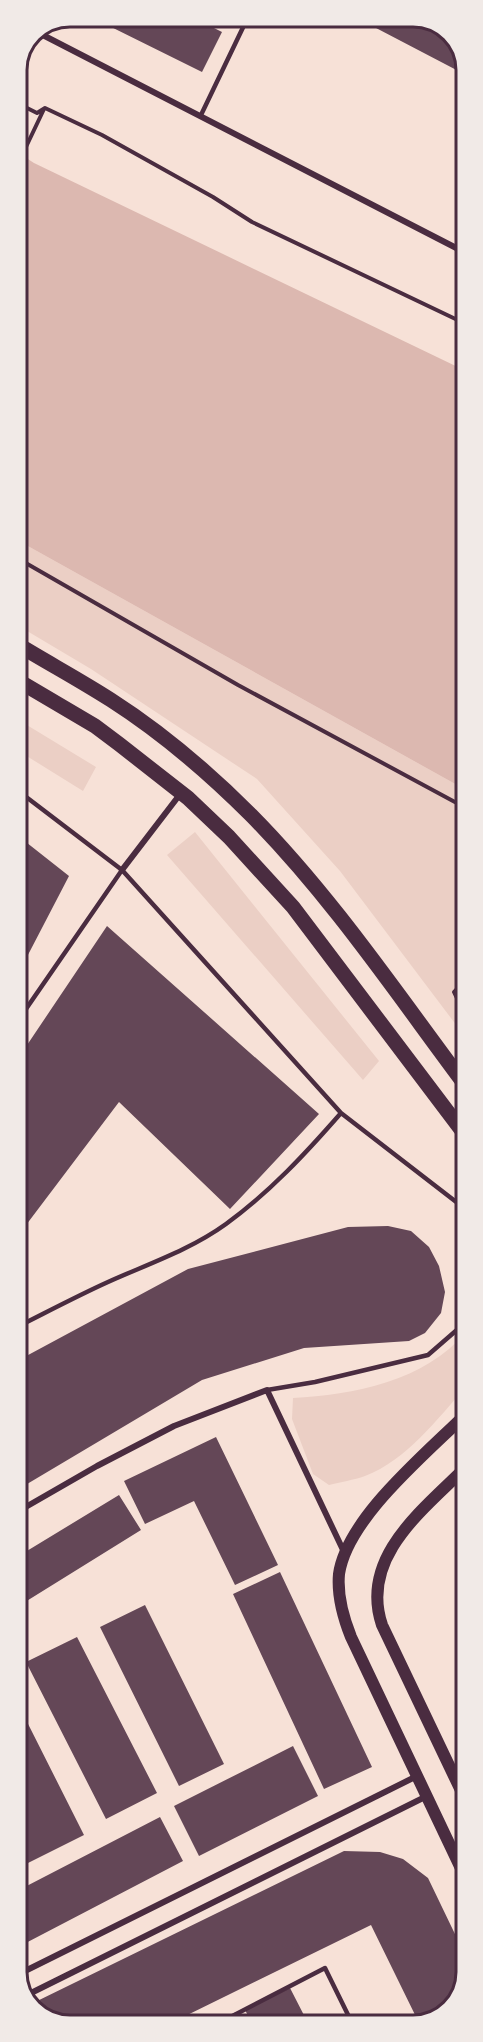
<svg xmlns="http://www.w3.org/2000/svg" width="483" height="2042" font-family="'Playfair Display',serif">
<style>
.green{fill:#ebcfc5}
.water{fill:#dcb8b0}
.building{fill:#644757}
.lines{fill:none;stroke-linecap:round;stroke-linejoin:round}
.path{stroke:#4a2c40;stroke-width:4}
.service{stroke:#4a2c40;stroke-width:4.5}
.minor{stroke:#4a2c40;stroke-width:6}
.secondary{stroke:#4a2c40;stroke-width:12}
.primary{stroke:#4a2c40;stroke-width:15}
.rim{fill:none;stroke:#4a2c40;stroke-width:3}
</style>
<rect width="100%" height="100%" fill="#f7e1d7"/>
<path class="green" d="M 17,540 L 466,790 L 466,1038 L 340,871 L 257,779 L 91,669 L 17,625 Z
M 17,719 L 96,767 L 83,791 L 17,750 Z
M 195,832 L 379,1061 L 363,1080 L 167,855 Z
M 466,1332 L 466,1387 C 437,1419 407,1460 365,1476 C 354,1480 340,1482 329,1485 L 313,1474 L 292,1419 L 293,1398 C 353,1395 425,1381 466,1332 Z"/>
<path class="water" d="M 17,152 L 34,163 L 466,371 L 466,790 L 17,540 Z"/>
<path class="building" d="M 91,17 L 192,17 L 222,32 L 202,72 Z
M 355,17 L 420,17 L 449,30 L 466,60 L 466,75 Z
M 17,835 L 69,876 L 17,976 Z
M 107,926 L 319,1114 L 230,1209 L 119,1102 L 17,1237 L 17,1060 Z
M 388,1226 L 411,1231 L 429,1247 L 439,1266 L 445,1292 L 441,1313 L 425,1333 L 409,1341 L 304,1348 L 202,1380 L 17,1490 L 17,1361 L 188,1269 L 348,1227 Z
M 216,1437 L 278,1565 L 235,1585 L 194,1501 L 145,1524 L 124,1481 Z
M 119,1495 L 141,1530 L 17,1607 L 17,1557 Z
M 280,1572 L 372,1767 L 324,1789 L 233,1594 Z
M 145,1605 L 224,1764 L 179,1786 L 100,1627 Z
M 77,1637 L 157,1793 L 106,1819 L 26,1662 Z
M 17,1702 L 84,1835 L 26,1864 L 17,1845 Z
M 293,1746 L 318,1796 L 199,1856 L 174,1806 Z
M 160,1817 L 183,1861 L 20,1946 L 17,1941 L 17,1891 Z
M 344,1851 L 380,1852 L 403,1859 L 428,1878 L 466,1957 L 466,1972 L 453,2007 L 423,2025 L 420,2025 L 371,1925 L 167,2025 L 63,2025 L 32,2010 L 29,2005 Z
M 290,1988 L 309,2025 L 253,2025 L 245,2010 Z"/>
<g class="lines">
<path class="path" d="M 17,103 L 37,113 L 45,108 L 102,135 L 213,197 L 252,222 L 466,324
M 25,149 L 44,109
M 17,558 L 238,685 L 466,808
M 466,979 L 454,992 L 466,1017"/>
<path class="service" d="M 201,115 L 248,17
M 17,790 L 122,870 L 341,1113 L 464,1208 L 466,1213
M 17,1022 L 122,870
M 17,1327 C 47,1312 77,1296 108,1282 C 148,1264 190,1250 226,1224 C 270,1192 306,1153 341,1113
M 267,1390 L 315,1382 L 428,1355 L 466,1322
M 236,2014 L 242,2025
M 215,2025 L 325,1968 L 353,2025"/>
<path class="minor" d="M 35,31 L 466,253
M 122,870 L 181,793
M 17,1512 L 97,1466 L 174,1426 L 267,1390 L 344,1552
M 17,1975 L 417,1776
M 25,1996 L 427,1796"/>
<path class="secondary" d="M 466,1414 C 427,1453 347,1518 339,1574 C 337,1596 343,1617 351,1637 L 466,1879
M 466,1467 C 424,1509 359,1557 382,1625 L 466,1801"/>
<path class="primary" d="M 17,644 C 48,663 80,680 111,700 C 161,732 209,773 251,815 C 332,897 397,994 466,1086
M 17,680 L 95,726 L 119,744 L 188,798 L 229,837 L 293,907 L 466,1136"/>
</g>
<path d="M0 0H483V2042H0ZM70 27H413A43 43 0 0 1 456 70V1972A43 43 0 0 1 413 2015H70A43 43 0 0 1 27 1972V70A43 43 0 0 1 70 27Z" fill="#f1eae7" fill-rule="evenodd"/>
<path class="rim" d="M70 27H413A43 43 0 0 1 456 70V1972A43 43 0 0 1 413 2015H70A43 43 0 0 1 27 1972V70A43 43 0 0 1 70 27Z"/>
</svg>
